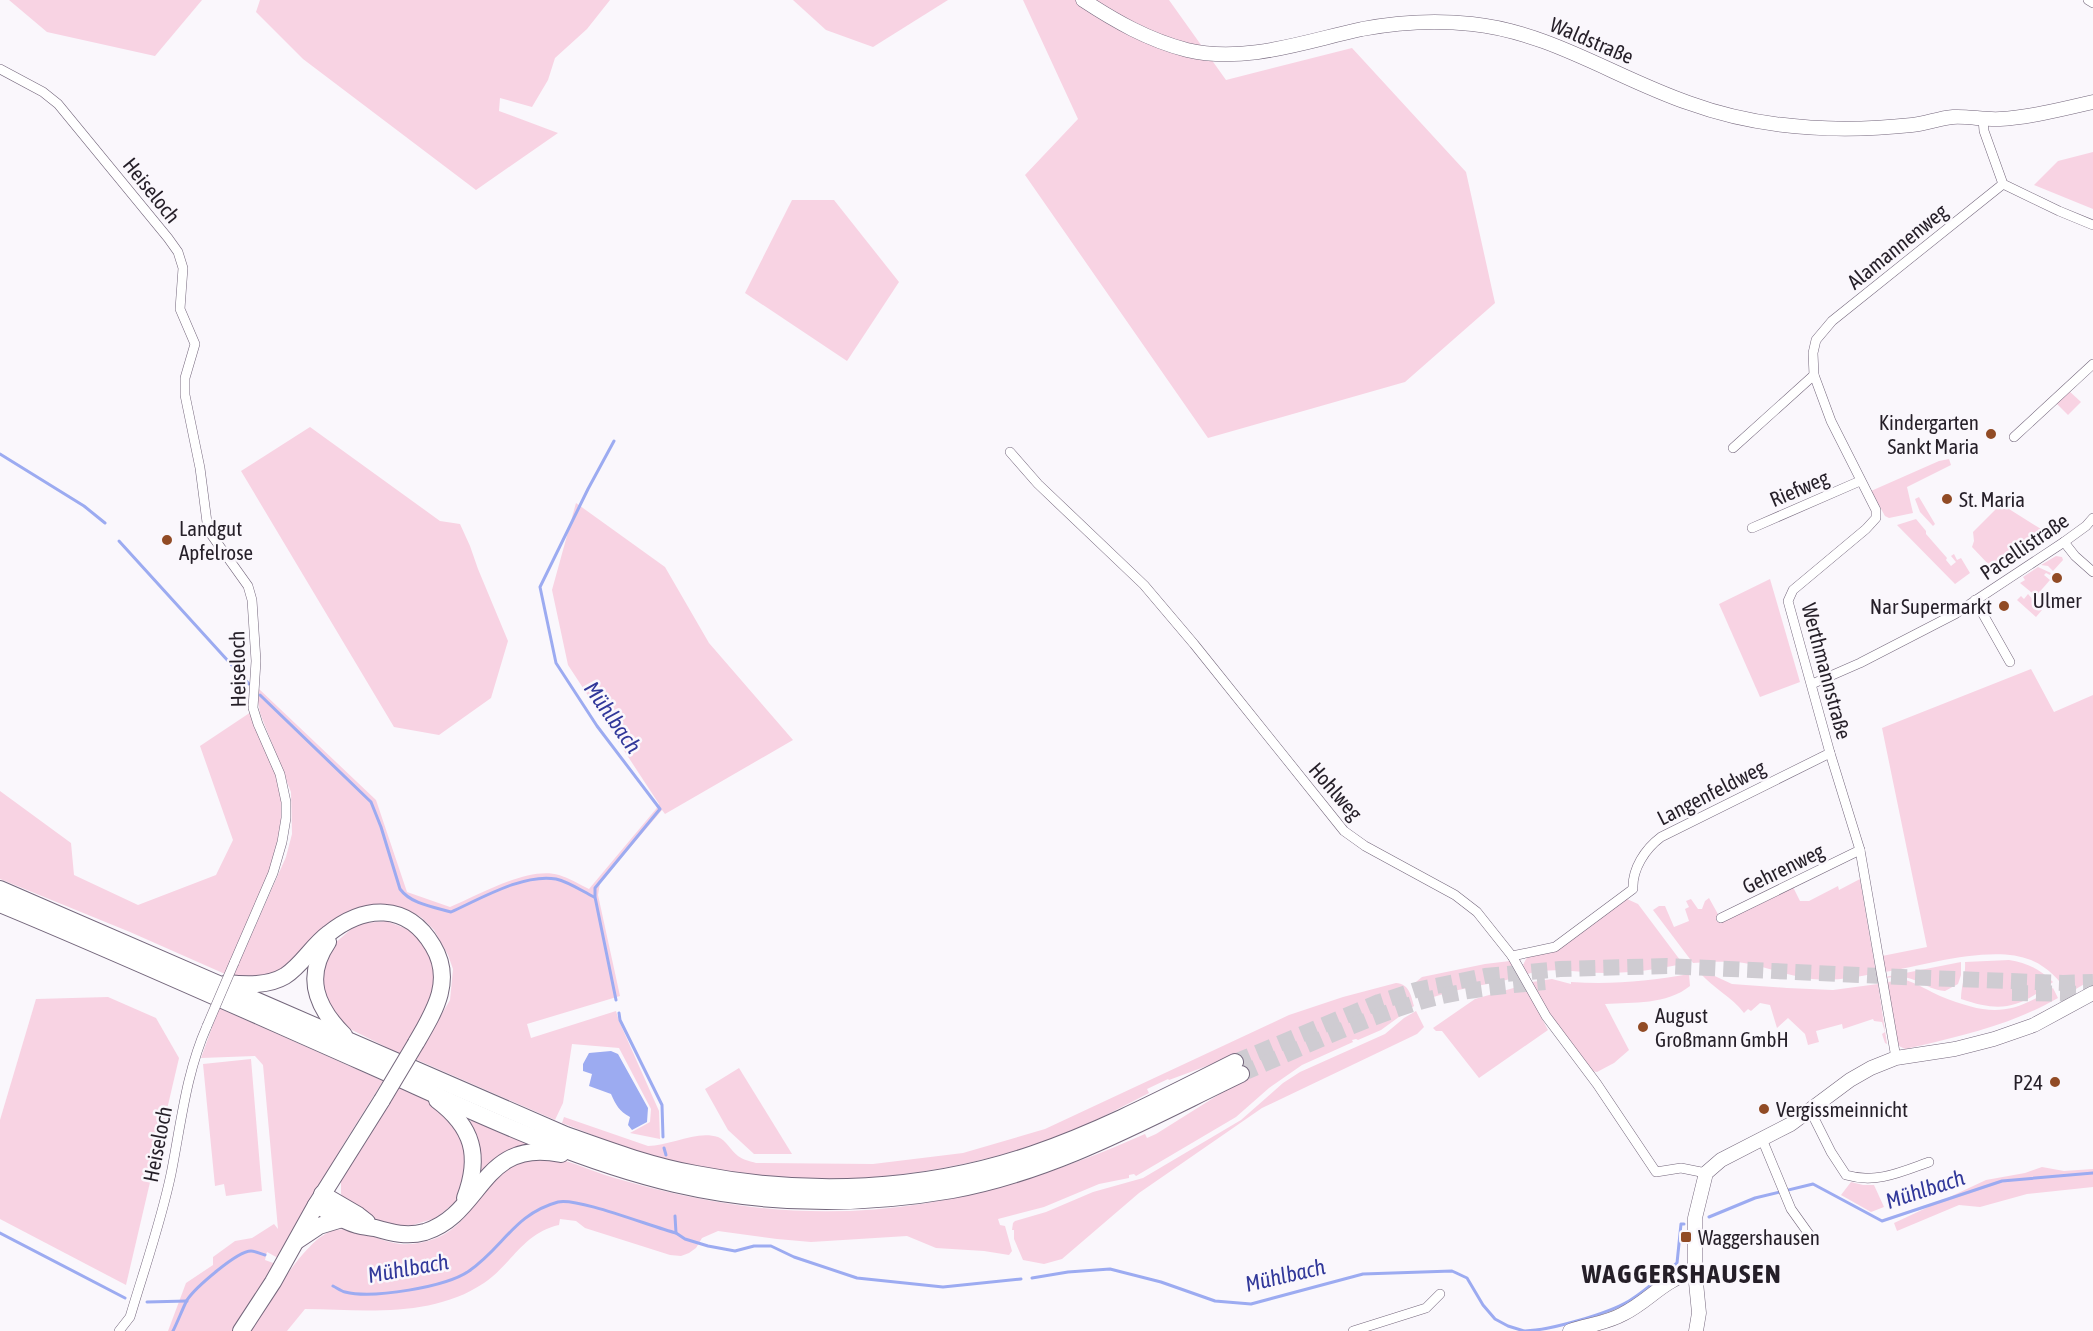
<svg xmlns="http://www.w3.org/2000/svg" width="2093" height="1331" font-family="'Asap Condensed',sans-serif">
	<rect width="100%" height="100%" fill="#faf7fc"/>
	<g fill="#f8d3e3">
		<path d="M9 0H202L155 56 47 32Z"/>
		<path d="M260 0H610L587 29 555 58 548 80 532 107 500 98 499 111 558 133 476 190 303 59 256 12Z"/>
		<path d="M793 0H948L873 47 826 30Z"/>
		<path d="M1023 0H1169L1226 80 1352 48 1466 172 1495 303 1405 382 1208 438 1025 175 1078 119Z"/>
		<path d="M2093 152V209L2034 185 2058 161Z"/>
		<path d="M792 200H834L899 282 847 361 745 293Z"/>
		<path d="M2068 390 2081 402 2068 415 2055 402Z"/>
		<path d="M310 427 440 521 460 524 470 546 478 569 508 641 491 698 439 735 394 727 241 471Z"/>
		<path d="M1949 459 1951 465 1907 487 1913 513 1889 518 1885 516 1871 491 1939 461Z"/>
		<path d="M1919 497 1935 524 1933 526 1920 512 1915 499Z"/>
		<path d="M576 503 665 567 709 643 793 740 665 814 662 810 600 883 598 895 620 996 527 1024 531 1038 616 1011 619 1021 659 1111 660 1139 630 1133 650 1122 651 1109 619 1048 572 1044 563 1103 555 1120 415 1059 450 1000 453 969 448 955 434 930 422 918 410 911 396 906 380 905 361 907 344 915 304 954 269 977 233 976 286 857 292 834 291 792 260 713 258 701 259 689 376 800 407 892 450 907C479 895 528 866 559 875 569 878 579 884 589 889L656 809 659 804 568 665 552 590Z"/>
		<path d="M2001 504 2041 529 2040 534 2006 552 1996 564 1990 566 1972 547 1974 541 1973 532Z"/>
		<path d="M1916 519 1926 531V534L1947 558 1946 560 1951 566 1956 562 1951 556 1954 554 1957 560 1961 558 1970 573 1955 584 1897 525Z"/>
		<path d="M2056 556 2062 557 2063 560 2053 571 2048 566 2041 565Z"/>
		<path d="M2038 567 2051 573 2050 575 2046 573 2044 575 2050 580 2036 596 2020 583 2025 580 2023 577Z"/>
		<path d="M1770 579 1800 682 1760 697 1719 604Z"/>
		<path d="M2028 594 2042 610 2036 617 2017 600 2021 596 2024 599Z"/>
		<path d="M2031 669 2054 712 2093 695V979L2069 993C2058 979 2048 967 2031 960 1993 944 1925 965 1885 972L1882 956 1927 947 1882 728Z"/>
		<path d="M251 712 270 757 284 800 282 845 225 974 130 932 0 879V791L71 843 74 875 138 905 216 875 233 840 200 746Z"/>
		<path d="M1860 879 1876 973C1854 978 1834 981 1812 979 1788 976 1767 967 1744 963 1727 961 1711 962 1693 963L1653 910 1659 906H1665L1674 927 1689 921 1685 909 1689 907 1686 901 1691 899 1698 909H1702L1705 901 1709 898 1719 916 1716 918 1717 922 1792 885 1800 901H1809L1838 886 1839 890Z"/>
		<path d="M1627 899 1638 904 1683 964C1658 969 1632 973 1607 973 1579 973 1554 966 1527 974L1523 965 1527 957 1558 949 1621 901Z"/>
		<path d="M386 921 410 930 425 946 435 962 437 979 423 1018 400 1054 350 1029 328 1008 321 987 325 962 334 944 357 924Z"/>
		<path d="M2009 960C2027 963 2040 969 2053 982 2019 1008 2002 1013 1961 999 1961 986 1966 975 1965 962Z"/>
		<path d="M1510 961 1518 977C1487 986 1453 988 1424 1001L1419 1000 1416 991V982L1422 977 1485 964Z"/>
		<path d="M1961 962V975L1958 984 1945 991C1919 988 1918 973 1886 978L1885 977Z"/>
		<path d="M1706 972 1732 984 1787 988 1833 990 1878 984 1887 1044 1885 1043 1882 1034 1885 1032 1882 1022 1874 1021 1873 1019 1843 1029 1842 1024 1816 1031 1819 1042 1808 1045 1805 1034 1788 1018 1777 1028 1770 1005 1760 1003 1751 1011 1748 1009 1744 1013C1732 997 1713 988 1700 973Z"/>
		<path d="M1689 974 1690 986C1666 1005 1634 1002 1605 1004L1629 1050 1614 1063 1597 1072 1591 1071 1550 1015 1532 982 1552 979 1571 984V982C1612 985 1649 981 1689 974Z"/>
		<path d="M1906 980C1918 984 1929 991 1940 996 1988 1015 2009 1017 2053 988L2058 998C2011 1025 1958 1037 1905 1049L1899 1046 1897 1040 1887 982Z"/>
		<path d="M1396 983C1409 984 1411 995 1414 1006L1381 1030 1358 1040 1356 1039 1352 1040 1353 1042 1302 1065 1269 1088 1236 1117 1136 1176 1134 1174 1129 1175V1178L1099 1184 1044 1207 998 1219 1000 1225 1005 1226 1012 1251 1009 1255 984 1251 936 1248 907 1236 811 1242 777 1239 718 1231 702 1238 696 1248 689 1253 681 1256 670 1255 585 1228 576 1221 560 1219 559 1225C523 1233 512 1264 484 1283 432 1318 365 1310 305 1309L287 1331H251C267 1305 301 1246 327 1233 350 1221 377 1242 400 1244 413 1245 427 1242 439 1237 473 1222 482 1182 513 1164 519 1161 527 1161 533 1160 537 1159 543 1157 547 1157 566 1159 587 1169 605 1175 638 1185 673 1194 707 1200 865 1230 1000 1198 1145 1134L1147 1138 1156 1134 1242 1080 1231 1057 1169 1080 1168 1079 1147 1089 1149 1093C1118 1109 1087 1126 1054 1138 928 1184 786 1193 656 1157 624 1148 593 1135 562 1123L564 1117 648 1146C670 1146 696 1130 718 1137 726 1140 731 1151 738 1156 743 1160 750 1161 756 1163L873 1164 963 1153 1045 1129 1289 1015 1343 997Z"/>
		<path d="M1524 985 1548 1030 1479 1078 1442 1031H1436L1433 1028 1475 999Z"/>
		<path d="M108 997 156 1018 179 1058 126 1285 0 1219V1120L36 999Z"/>
		<path d="M219 1008 383 1081 343 1145 278 1258 267 1252 265 1260 276 1264 234 1331H168L186 1283 213 1265V1257L235 1241 252 1238 274 1224 278 1229 263 1065 255 1056 201 1058Z"/>
		<path d="M1416 1011 1424 1027 1417 1034 1262 1108 1139 1193 1062 1259 1044 1264 1023 1260 1014 1239V1230H1012L1013 1223 1015 1221 1046 1212 1093 1192 1143 1178 1241 1120 1283 1083 1300 1072 1385 1034 1404 1018Z"/>
		<path d="M251 1059 262 1191 226 1196 224 1184 215 1186 203 1064Z"/>
		<path d="M739 1068 792 1154H754L728 1130 705 1089Z"/>
		<path d="M398 1087 429 1101 448 1113 467 1142 463 1191 454 1203 436 1218 413 1225 401 1226 374 1219 345 1203 341 1194V1181Z"/>
		<path d="M473 1119 504 1135 527 1143 526 1145 479 1176 468 1124Z"/>
		<path d="M2042 1167 2064 1171 2093 1169V1187L2027 1194 1980 1207 1959 1205 1897 1231 1894 1223 1986 1180 2025 1173Z"/>
		<path d="M1851 1182 1863 1185H1874L1884 1207 1871 1212 1841 1195Z"/>
	</g>
	<path fill="#9cabf1" d="M611 1051 618 1054 648 1108 647 1122 632 1130 628 1125 630 1117C619 1111 616 1105 611 1094L589 1086 592 1074 583 1071V1064L589 1053Z"/>
	<g fill="none" stroke-linecap="round" stroke-linejoin="round">
		<g stroke="#9cabf1" stroke-width="3">
			<path d="M614 441 588 489 540 587 556 663 597 726 660 809 595 888V897L616 1000"/>
			<path d="M0 454 84 506 105 523"/>
			<path d="M119 541 249 684"/>
			<path d="M260 695 371 802 381 827 400 889C411 904 433 907 451 912 480 899 524 873 556 879 569 882 582 891 594 897"/>
			<path d="M619 1013 620 1020 662 1105 663 1137"/>
			<path d="M664 1148 666 1155"/>
			<path d="M675 1216 676 1233"/>
			<path d="M1709 1217 1755 1198 1813 1184 1882 1221 2002 1181 2093 1173"/>
			<path d="M0 1233 125 1298"/>
			<path d="M1032 1278 1068 1272 1110 1269 1161 1282 1215 1301 1251 1304 1363 1274 1452 1271 1467 1278 1483 1305 1495 1319 1508 1326 1524 1331"/>
			<path d="M333 1286C337 1288 341 1291 345 1292 373 1299 446 1287 469 1271 503 1248 514 1214 558 1202 577 1197 652 1227 676 1233L685 1239 708 1246 735 1251 754 1246H771L794 1257 857 1278 943 1287 1021 1279"/>
			<path d="M147 1302 187 1301"/>
			<path d="M173 1331C178 1321 182 1310 187 1300 195 1288 237 1251 251 1251 255 1251 261 1254 265 1255"/>
			<path d="M1525 1331C1551 1330 1607 1314 1629 1301 1646 1291 1661 1276 1677 1263L1681 1224H1684"/>
		</g>
		<g stroke="#cfccd2" stroke-width="16" stroke-dasharray="16 8" stroke-linecap="butt">
			<path d="M2012 993 2093 994"/>
			<path d="M1235 1062 1379 1002 1416 990 1485 976 1560 969 1667 966 1902 977 2063 983 2093 982"/>
			<path d="M1241 1074C1299 1049 1358 1021 1419 1002 1460 990 1503 986 1545 982"/>
		</g>
		<g stroke="#74677c" stroke-width="10">
			<g id="street">
				<path d="M2088 0 2093 3"/>
				<path d="M0 69 43 92 58 104 168 238 178 252 183 268 180 309 195 344 185 378V395L200 468 208 530 248 586 252 600 256 661 253 708 258 724 280 774 286 802V818L282 842 273 873 234 963"/>
				<path d="M1983 119 1984 131 2003 184 2059 211 2093 225"/>
				<path d="M2014 437 2093 364"/>
				<path d="M1733 448 1814 375"/>
				<path d="M1010 452 1038 484 1144 585 1194 644 1344 831 1365 846 1455 895 1477 912 1512 956 1546 1016 1597 1084 1656 1172 1681 1168 1706 1173"/>
				<path d="M1752 528 1860 481"/>
				<path d="M2064 542 2075 556 2093 572"/>
				<path d="M1975 600 2010 662"/>
				<path d="M1812 684 1860 663 1955 614 2064 542 2086 526 2093 518"/>
				<path d="M1721 918 1860 850"/>
				<path d="M1512 956 1555 947 1633 889C1632 869 1645 849 1661 837L1830 753"/>
				<path d="M1896 1058 1860 850 1830 753 1788 601 1793 590 1866 529 1876 518V510L1831 421 1814 375 1813 353 1816 340 1832 321 2003 184"/>
				<path d="M1810 1110 1831 1152 1846 1175C1876 1184 1901 1172 1929 1162"/>
				<path d="M1762 1139 1791 1209 1811 1237"/>
				<path d="M119 1331 130 1317C144 1270 161 1222 171 1174 181 1124 186 1073 207 1026"/>
				<path d="M1353 1331 1426 1308 1440 1294"/>
			</g>
		</g>
		<g stroke="#74677c" stroke-width="15">
			<g id="secondary">
				<path d="M1083 0C1115 21 1148 40 1187 50 1245 64 1306 41 1362 29 1399 22 1436 20 1472 24 1550 32 1616 78 1689 103 1760 129 1836 133 1912 125 1925 124 1939 118 1953 117 1969 116 1984 120 2000 119 2031 117 2063 109 2093 102"/>
				<path d="M1570 1331C1588 1325 1607 1323 1623 1314 1651 1300 1663 1279 1695 1272"/>
				<path d="M1696 1331 1699 1313 1695 1272V1218L1706 1173 1721 1160 1791 1124 1850 1080 1871 1068 1896 1058 1955 1049 1994 1039 2034 1025 2093 993"/>
			</g>
		</g>
		<g stroke="#74677c" stroke-width="18">
			<g id="highway">
				<path d="M0 889 566 1135C608 1150 651 1166 696 1174 808 1196 925 1191 1033 1154 1103 1130 1169 1095 1235 1062"/>
				<path d="M0 904C121 954 240 1008 360 1061 462 1106 565 1158 675 1184 766 1205 860 1206 952 1190 1056 1171 1147 1119 1241 1074"/>
				<path d="M328 942C304 977 316 1007 344 1035"/>
				<path d="M227 983C246 985 268 986 285 976 302 965 312 946 328 934 364 905 407 902 433 946 454 981 434 1012 416 1043"/>
				<path d="M437 1100C473 1127 481 1156 465 1198"/>
				<path d="M322 1194 358 1215 367 1222"/>
				<path d="M316 1205C329 1212 342 1221 357 1225 363 1227 369 1227 375 1228 392 1233 407 1237 425 1232 483 1214 481 1137 561 1154"/>
				<path d="M298 1240 319 1226 342 1219"/>
				<path d="M241 1331 273 1282 316 1205 382 1100"/>
			</g>
		</g>
		<use href="#street" stroke="#fff" stroke-width="9"/>
		<use href="#secondary" stroke="#fff" stroke-width="14"/>
		<use href="#highway" stroke="#fff" stroke-width="16"/>
		<g stroke="#74677c" stroke-width="10" stroke-linecap="butt">
			<path id="street-bridge" d="M207 1026 234 963"/>
		</g>
		<g stroke="#74677c" stroke-width="18" stroke-linecap="butt">
			<path id="highway-bridge" d="M382 1100 416 1043"/>
		</g>
		<use href="#street-bridge" stroke="#fff" stroke-width="9"/>
		<use href="#highway-bridge" stroke="#fff" stroke-width="16"/>
	</g>
	<g fill="#914b25" stroke="#faf7fc" stroke-width="2">
		<circle cx="1991" cy="434" r="6"/>
		<circle cx="1947" cy="499" r="6"/>
		<circle cx="167" cy="540" r="6"/>
		<circle cx="2057" cy="578" r="6"/>
		<circle cx="2004" cy="606" r="6"/>
		<circle cx="1643" cy="1027" r="6"/>
		<circle cx="2055" cy="1082" r="6"/>
		<circle cx="1764" cy="1109" r="6"/>
		<rect x="1680" y="1231" width="12" height="12" rx="3"/>
	</g>
	<g text-anchor="middle" dominant-baseline="central" stroke-width="5" stroke-linejoin="round" paint-order="stroke">
		<g font-size="21" fill="#251f28" stroke="#faf7fc">
			<text transform="translate(1592 40) rotate(23)">Waldstraße</text>
			<text transform="translate(152 190) rotate(51)">Heiseloch</text>
			<text transform="translate(1897 246) rotate(-39)">Alamannenweg</text>
			<text transform="translate(1799 488) rotate(-23)">Riefweg</text>
			<text transform="translate(2024 546) rotate(-34)">Pacellistraße</text>
			<text transform="translate(237 669) rotate(-91)">Heiseloch</text>
			<text transform="translate(1827 671) rotate(75)">Werthmannstraße</text>
			<text transform="translate(1336 791) rotate(49)">Hohlweg</text>
			<text transform="translate(1711 792) rotate(-27)">Langenfeldweg</text>
			<text transform="translate(1783 868) rotate(-26)">Gehrenweg</text>
			<text transform="translate(157 1144) rotate(-79)">Heiseloch</text>
		</g>
		<g font-size="21" fill="#251f28" stroke="#faf7fc" text-anchor="start">
			<text x="1979" y="422" text-anchor="end">Kindergarten<tspan x="1979" dy="24">Sankt Maria</tspan></text>
			<text x="1959" y="499">St. Maria</text>
			<text x="179" y="528">Landgut<tspan x="179" dy="24">Apfelrose</tspan></text>
			<text x="2057" y="600" text-anchor="middle">Ulmer</text>
			<text x="1992" y="606" text-anchor="end">Nar Supermarkt</text>
			<text x="1655" y="1015">August<tspan x="1655" dy="24">Großmann GmbH</tspan></text>
			<text x="2043" y="1082" text-anchor="end">P24</text>
			<text x="1776" y="1109">Vergissmeinnicht</text>
			<text x="1698" y="1237">Waggershausen</text>
		</g>
		<g font-size="22" font-style="italic" fill="#31389a" stroke="#faf7fc">
			<text transform="translate(613 717) rotate(55)">Mühlbach</text>
			<text transform="translate(1925 1189) rotate(-18)">Mühlbach</text>
			<text transform="translate(408 1268) rotate(-10)">Mühlbach</text>
			<text transform="translate(1285 1275) rotate(-13)">Mühlbach</text>
		</g>
		<g font-size="27" font-weight="bold" letter-spacing="1.5" fill="#251f28" stroke="#faf7fc">
			<text x="1682" y="1273">WAGGERSHAUSEN</text>
		</g>
	</g>
</svg>
